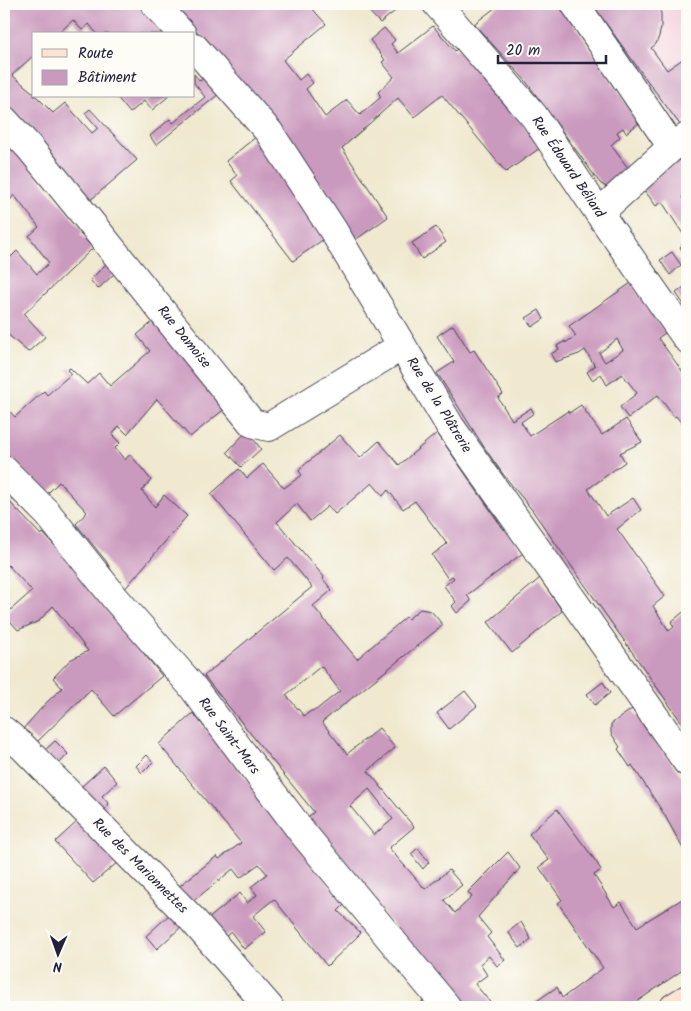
<svg xmlns="http://www.w3.org/2000/svg" width="691" height="1011" font-family="Kalam,sans-serif">
	<rect width="100%" height="100%" fill="#fdfcf7"/>
	<filter id="ink" filterUnits="userSpaceOnUse"><feTurbulence type="fractalNoise" baseFrequency=".02" numOctaves="2"/><feDisplacementMap in="SourceGraphic" scale="10" xChannelSelector="R" yChannelSelector="G"/><feConvolveMatrix kernelMatrix="1 2 1 2 8 2 1 2 1" color-interpolation-filters="sRGB"/></filter>
	<filter id="wash" filterUnits="userSpaceOnUse"><feTurbulence type="fractalNoise" baseFrequency=".0096" numOctaves="4" result="noise"/><feDisplacementMap in="SourceGraphic" scale="20" xChannelSelector="R" yChannelSelector="G"/><feGaussianBlur stdDeviation="1.12" result="paint"/><feColorMatrix in="noise" values="0 0 0 0 0 0 0 0 0 0 0 0 0 0 0 0 0 1.4 0 .05"/><feComposite in="paint" operator="in"/></filter>
	<g filter="url(#wash)">
		<rect width="100%" height="100%" fill="#f0e9d0"/>
		<path fill="#f4cfdd" d="M592 4H687V121L681 126 649 83Z"/>
		<g id="blocks">
			<g fill="#ca99be" fill-rule="evenodd">
				<path d="M4 4H142L163 34H97L89 24 82 30 73 20 61 31 64 34H34V55L12 75 31 91 34 93V96H36L53 113 65 103 92 133 98 128 85 113 90 109 137 160 87 203 4 108Z"/>
				<path d="M173 4H308L326 24 283 60 299 80 306 74 313 83 306 89 325 117 347 100 360 115 381 97 378 92 394 77 382 62 385 60 370 40 384 28 395 40 391 44 398 53 433 26 455 51 458 48 528 130 540 148 506 172 442 95 414 117 398 98 342 148 388 217 351 243 269 115Z"/>
				<path d="M362 4H404L380 23Z"/>
				<path d="M500 4H561L639 123 626 133 623 128 617 132 620 137 611 145 631 172 609 189 600 183 525 80 474 24Z"/>
				<path d="M592 4H654L657 7 661 13V28L659 36 656 44 651 48 667 70 687 56V121L681 126 649 83Z"/>
				<path d="M194 74 200 81 207 75 220 93 156 145 150 136 170 119 173 123 205 97 194 83Z"/>
				<path d="M116 96H169L152 110 144 101 130 113Z"/>
				<path d="M4 136 83 231 80 234 93 248 24 314 45 337 28 352 4 331V264L17 251 37 274 49 263 29 236 39 227 14 195 4 208Z"/>
				<path d="M257 136 328 236 293 261 231 181 237 176 226 161Z"/>
				<path d="M687 155V193L682 197 687 205V240L662 202 656 206 642 187Z"/>
				<path d="M436 227 446 242 422 259 412 243Z"/>
				<path d="M687 241V259L680 247Z"/>
				<path d="M672 252 681 265 670 275 660 260Z"/>
				<path d="M106 264 115 273 98 289 90 280Z"/>
				<path d="M631 283 665 333 658 338 685 375 687 374V430L676 416 674 417 658 395 628 418 620 407 637 393 622 374 607 385 601 374 592 380 587 372 595 366 585 350 579 354 555 362 551 354 559 349 557 346 565 341V343L576 336 569 326ZM617 339 623 350 605 362 599 353Z"/>
				<path d="M687 285V309L676 293Z"/>
				<path d="M539 310 544 319 532 327 526 318Z"/>
				<path d="M155 320 227 407 190 437 157 399 127 434 119 426 112 435 120 443 115 448 125 460 130 454 151 480 142 491 155 507 164 495 187 516 123 591 106 561 76 524 87 512 59 482 46 495 4 450V405L15 417 44 391 47 395 71 374 67 370 70 368 87 384 99 373 110 386 150 351 137 335Z"/>
				<path d="M453 325 470 352 474 350 503 394 498 398 512 420 531 408 534 413 521 422 530 436 568 411 569 413 581 405 602 435 626 419 642 442 620 453 625 462 588 489 606 516 633 498 641 510 617 529 665 596 653 606 669 631 674 627 671 622 687 609V730L532 510 503 474 484 447 437 373 454 362 437 336Z"/>
				<path d="M247 431 261 449 241 467 227 452Z"/>
				<path d="M437 433 504 530 506 528 523 553 467 595 471 601 457 613 452 606 456 602 444 586 454 578 452 576 448 579 432 555 447 544 415 501 403 509 388 490 383 496 372 483 335 514 328 506 310 521 297 504 277 522 324 577 323 579 332 590 313 606 357 659 406 617 408 619 420 609 431 611 443 625 322 722 347 754 379 728 395 748 368 771 414 827 389 848 425 889 449 870 462 885 444 900 455 913 472 897 468 892 508 852 520 868 478 917 491 933 487 937 505 960 497 966 489 956 480 964 487 975 475 984 494 1007H462L304 820 314 812 204 676 312 587 288 558 274 570 211 494 239 469 247 478 263 464 284 488 302 475 299 471 302 467 340 435 360 458 379 441 399 465ZM321 666 340 691 316 710 311 711 304 716 286 695ZM369 789 393 819 374 835 350 806Z"/>
				<path d="M4 496 41 535 43 533 78 571 162 676 114 716 91 689 37 742 23 729 46 703 62 688 53 678 70 660 88 651 53 606 39 621 18 630 5 615 32 591 8 565 4 569Z"/>
				<path d="M540 578 562 611 512 653 488 622Z"/>
				<path d="M603 682 610 693 595 705 587 694Z"/>
				<path d="M465 691 477 706 449 729 437 713Z"/>
				<path d="M632 709 645 728 687 783V856L664 814 632 765 630 767 618 749 620 747 611 733V724Z"/>
				<path d="M193 713 285 827 345 904 338 911 361 933 327 966 274 899 253 916 266 932 244 949 231 932 225 937 208 919 240 893 247 903 257 895 251 887 267 874 259 864 240 878 233 869 192 902 177 888 217 856 219 859 241 843 159 744Z"/>
				<path d="M55 741 68 754 58 765 44 751Z"/>
				<path d="M147 755 153 762 142 773 136 766Z"/>
				<path d="M104 766 117 782 102 796 109 804 104 811 81 787Z"/>
				<path d="M557 809 597 863 601 870 594 875 614 907 621 902 637 927 687 896V967L629 1007H528L557 987 562 998 603 968 558 903 562 900 539 867 549 860 529 834Z"/>
				<path d="M78 821 118 862 93 883 55 842Z"/>
				<path d="M418 848 429 862 423 869 411 854Z"/>
				<path d="M169 915 181 927 157 949 146 936Z"/>
				<path d="M521 922 531 939 520 948 508 932Z"/>
				<path d="M427 998 434 1007H415Z"/>
			</g>
		</g>
	</g>
	<g filter="url(#ink)">
		<use href="#blocks" fill-opacity="0" stroke="#414051" stroke-width="1"/>
		<g fill="none" stroke-linecap="round" stroke-linejoin="round">
			<g stroke="#414051" stroke-width="30">
				<g id="minor">
					<path d="M155 4 182 34"/>
					<path d="M437 4 534 116 599 213 687 339"/>
					<path d="M575 4 672 147"/>
					<path d="M194 47 269 132 333 230 450 426 687 762"/>
					<path d="M4 120 29 147 83 213 252 423 269 427 402 346"/>
					<path d="M599 213 672 147 687 137"/>
					<path d="M4 470 48 514 115 598 191 685 302 832 447 1007"/>
					<path d="M4 731 23 747 191 918 269 1007"/>
				</g>
			</g>
			<g stroke="#414051" stroke-width="30">
				<path id="secondary" d="M674 1007 687 999"/>
			</g>
			<use href="#minor" stroke="#fff" stroke-width="28"/>
			<use href="#secondary" stroke="#fee3d1" stroke-width="28"/>
		</g>
	</g>
	<g text-anchor="middle" dominant-baseline="central" stroke-width="4.5" stroke-linejoin="round" paint-order="stroke">
		<g font-size="14" fill="#22223b" stroke="#fdfcf7">
			<text transform="translate(568 167) rotate(56)">Rue Édouard Béliard</text>
			<text transform="translate(184 337) rotate(51)">Rue Damoise</text>
			<text transform="translate(439 405) rotate(58)">Rue de la Plâtrerie</text>
			<text transform="translate(229 736) rotate(53)">Rue Saint-Mars</text>
			<text transform="translate(140 866) rotate(45)">Rue des Marionnettes</text>
		</g>
	</g>
	<rect width="691" height="1011" fill="none" stroke="#fdfcf7" stroke-width="20"/>
	<rect x="32" y="32" width="162" height="65" fill="#fdfcf7" stroke="#a5a5ac"/>
	<rect x="42" y="49" width="25" height="8" fill="#fee3d1" stroke="#a5a5ac"/>
	<text x="78" y="58" font-size="15" fill="#22223b">Route</text>
	<rect x="42" y="70" width="25" height="15" fill="#ca99be" stroke="#a5a5ac"/>
	<text x="78" y="82" font-size="15" fill="#22223b">Bâtiment</text>
	<g transform="translate(58 954) rotate(182)" stroke="#fdfcf7" stroke-width="4" paint-order="stroke">
	<path d="M0-4L9 19L0 12L-9 19Z" fill="#22223b"/>
	<text y="-8" font-size="14" font-weight="bold" text-anchor="middle" fill="#22223b">N</text>
	</g>
	<path d="M498 55v8h108v-8" fill="none" stroke="#22223b" stroke-width="2.5"/>
	<text x="506" y="55" font-size="15" fill="#22223b" stroke="#fdfcf7" stroke-width="4" paint-order="stroke">20 m</text>
</svg>
